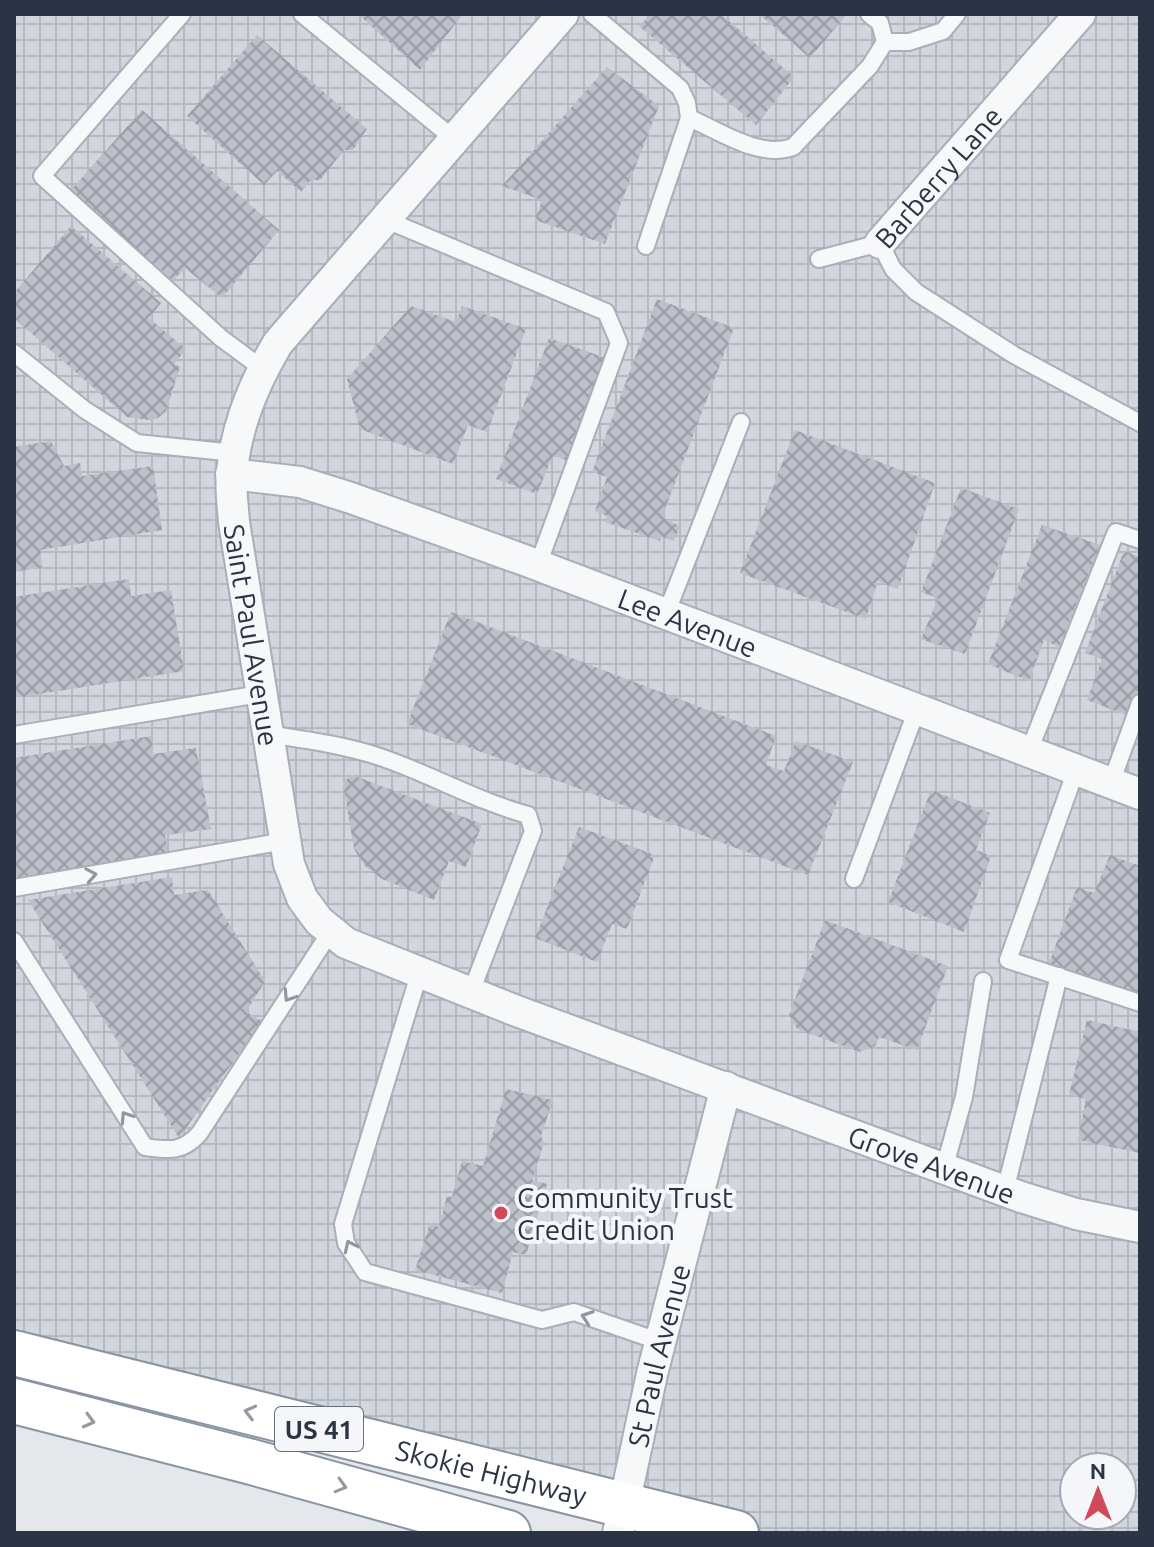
<svg xmlns="http://www.w3.org/2000/svg" width="1154" height="1547" font-family="Ubuntu,sans-serif">
	<defs>
		<pattern id="industrial-grid" width="8" height="8" patternUnits="userSpaceOnUse" patternTransform="scale(2)"><rect width="8" height="8" fill="#d2d6de"/><path d="M0 4h8M4 0v8" fill="none" stroke="#b4b8c0"/></pattern>
		<pattern id="building-cross-hatch" width="8" height="8" patternUnits="userSpaceOnUse" patternTransform="scale(2)"><rect width="8" height="8" fill="#bbc0ca"/><path d="M0 0l8 8M0 8l8-8" fill="none" stroke="#989da6"/></pattern>
	</defs>
	<rect width="100%" height="100%" fill="#e4e7ec"/>
	<path fill="url(#industrial-grid)" fill-rule="evenodd" d="M14 14H1140V1533H731L624 1505 14 1329ZM1074 1467H1122V1515H1074Z"/>
	<g fill="url(#building-cross-hatch)">
		<path d="M358 14H463L420 70Z"/>
		<path d="M652 14H721L794 77 756 125 639 26Z"/>
		<path d="M759 14H847L810 58Z"/>
		<path d="M257 35 367 129 353 150H344L320 180H311L301 192 277 171 264 185 187 116Z"/>
		<path d="M607 67 659 106 605 244 535 220 542 200 502 186Z"/>
		<path d="M142 110 279 230 222 298 185 268 173 281 70 191Z"/>
		<path d="M71 226 161 303 149 318 186 349 174 364 180 367 166 411 158 418 150 420 127 417 14 318V293Z"/>
		<path d="M657 299 734 328 662 517 680 526 674 541 661 536 660 541 605 522 607 516 595 511 607 477 592 472Z"/>
		<path d="M411 306 456 322 462 306 526 329 487 432 468 425 453 464 360 429 347 379Z"/>
		<path d="M549 338 609 359 570 462 553 455 537 494 496 479Z"/>
		<path d="M795 430 935 483 898 589 878 581 866 619 740 573Z"/>
		<path d="M51 441 64 466 80 463 82 476 153 466 162 530 40 550 42 567 14 572V447Z"/>
		<path d="M961 488 1019 509 965 654 921 639 938 598 921 592Z"/>
		<path d="M1042 525 1100 545 1059 647 1044 640 1029 681 988 664Z"/>
		<path d="M1124 551 1140 557V687L1129 716 1087 700 1102 659 1085 653Z"/>
		<path d="M129 579 131 596 171 590 184 671 14 698V597Z"/>
		<path d="M451 612 776 736 766 765 784 771 796 741 853 762 808 875 407 724Z"/>
		<path d="M151 736 153 754 196 748 211 829 165 835 168 853 14 878V758Z"/>
		<path d="M352 775 482 824 466 867 449 861 434 900 382 879 365 866 354 849 343 782Z"/>
		<path d="M931 790 990 813 976 850 991 856 964 932 888 902Z"/>
		<path d="M579 827 655 855 627 929 612 924 597 962 535 938Z"/>
		<path d="M1110 855 1140 866V994L1048 966 1077 887 1094 893Z"/>
		<path d="M172 877 174 895 208 890 265 981 246 1012 262 1021 179 1138 28 900Z"/>
		<path d="M825 920 948 966 917 1050 879 1037 875 1046 860 1052 797 1029 789 1015Z"/>
		<path d="M1087 1020 1140 1032V1153L1078 1140 1086 1099 1069 1095Z"/>
		<path d="M506 1089 553 1100 541 1136 544 1143 532 1180 547 1184 526 1255 513 1252 502 1293 415 1270 430 1223 439 1227 447 1196 452 1197 462 1161 483 1166Z"/>
	</g>
	<g fill="none" stroke-linecap="round" stroke-linejoin="round">
		<g stroke="#a9aeb7" stroke-width="20">
			<g id="service">
				<path d="M182 14 42 176 221 338 263 369"/>
				<path d="M302 14 454 139"/>
				<path d="M592 14 680 88 687 103 689 118 646 246"/>
				<path d="M885 42H909L943 31 957 14"/>
				<path d="M689 118C720 131 759 159 793 147L870 66 885 42 880 23 869 14"/>
				<path d="M384 219 606 312 619 343 538 565"/>
				<path d="M819 259 880 243 893 269 916 292 1014 355 1140 423"/>
				<path d="M14 353 85 410 137 443 235 453"/>
				<path d="M666 614 741 422"/>
				<path d="M266 734C306 740 345 745 383 758 432 775 477 801 528 815L533 831 471 992"/>
				<path d="M14 735 260 694"/>
				<path d="M1029 751 1116 532 1140 540"/>
				<path d="M1076 770 1008 960 1140 1003"/>
				<path d="M1111 783 1140 703"/>
				<path d="M854 879 917 709"/>
				<path d="M14 888 285 841"/>
				<path d="M14 941 145 1147C169 1150 181 1153 199 1134L331 931"/>
				<path d="M420 971 343 1224 346 1243 365 1272 542 1320 574 1312 661 1342"/>
				<path d="M944 1169 964 1097 983 981"/>
				<path d="M1005 1191 1059 976"/>
			</g>
		</g>
		<g stroke="#a9aeb7" stroke-width="34">
			<g id="minor">
				<path id="s1" d="M563 14 278 343C254 383 236 426 232 472 230 488 233 506 234 522L289 864 302 898 319 921 346 943 514 1010 1021 1197 1076 1214 1140 1227"/>
				<path id="s2" d="M880 243 1080 14"/>
				<path id="s3" d="M231 474 300 482 351 498 524 560 1140 794"/>
				<path id="s4" d="M618 1533 652 1374 726 1087"/>
			</g>
		</g>
		<g stroke="#8b94a3" stroke-width="48">
			<g id="trunk">
				<path id="s5" d="M14 1353 736 1533"/>
				<path d="M14 1401 248 1461 508 1533"/>
			</g>
		</g>
		<use href="#service" stroke="#f7f8fa" stroke-width="16"/>
		<use href="#minor" stroke="#f7f8fa" stroke-width="30"/>
		<use href="#trunk" stroke="#fff" stroke-width="44"/>
	</g>
	<defs><path id="oneway-chevron" d="M-2-3.5L2.5 0L-2 3.5" fill="none" stroke-width="1.6" stroke-linecap="round" stroke-linejoin="round" transform="scale(2)"/></defs>
	<g stroke="#9196a0">
		<use href="#oneway-chevron" transform="translate(91 875) rotate(-10)"/>
		<use href="#oneway-chevron" transform="translate(289 996) rotate(123)"/>
		<use href="#oneway-chevron" transform="translate(126 1117) rotate(-123)"/>
		<use href="#oneway-chevron" transform="translate(350 1246) rotate(-115)"/>
		<use href="#oneway-chevron" transform="translate(587 1317) rotate(-161)"/>
	</g>
	<g stroke="#959aa2">
		<use href="#oneway-chevron" transform="translate(250 1412) rotate(-166)"/>
		<use href="#oneway-chevron" transform="translate(89 1421) rotate(15)"/>
		<use href="#oneway-chevron" transform="translate(341 1486) rotate(16)"/>
	</g>
	<circle fill="#d1495b" stroke="#f4f6f9" stroke-width="3" cx="501" cy="1213" r="8"/>
	<g text-anchor="middle" dominant-baseline="central" stroke-width="8" stroke-linejoin="round" paint-order="stroke">
		<rect fill="#f4f6f9" stroke="#676e7b" stroke-width="2" x="275" y="1407" width="88" height="44" rx="6"/>
		<g font-size="26" font-weight="bold" fill="#2b3445">
			<text x="319" y="1429">US 41</text>
		</g>
		<g font-size="28" fill="#2b3445" stroke="#f4f6f9">
			<text stroke="none"><textPath href="#s2" startOffset="88">Barberry Lane</textPath></text>
			<text stroke="none"><textPath href="#s3" startOffset="482">Lee Avenue</textPath></text>
			<text stroke="none"><textPath href="#s1" startOffset="738">Saint Paul Avenue</textPath></text>
			<text stroke="none"><textPath href="#s1" startOffset="1696">Grove Avenue</textPath></text>
			<text stroke="none"><textPath href="#s4" startOffset="182">St Paul Avenue</textPath></text>
			<text stroke="none"><textPath href="#s5" startOffset="492">Skokie Highway</textPath></text>
		</g>
		<g font-size="28" fill="#2b3445" stroke="#f4f6f9" text-anchor="start">
			<text x="517" y="1197">Community Trust<tspan x="517" dy="32">Credit Union</tspan></text>
		</g>
	</g>
	<rect width="1154" height="1547" fill="none" stroke="#2b3445" stroke-width="32"/>
	<g transform="translate(1098 1491)"><circle r="38" fill="#f4f6f9" stroke="#a4a8b1" stroke-width="2"/>
	<path d="M0-6L14 30L0 20L-14 30Z" fill="#d1495b"/>
	<text y="-12" font-size="22" font-weight="bold" text-anchor="middle" fill="#2b3445">N</text>
	</g>
</svg>
